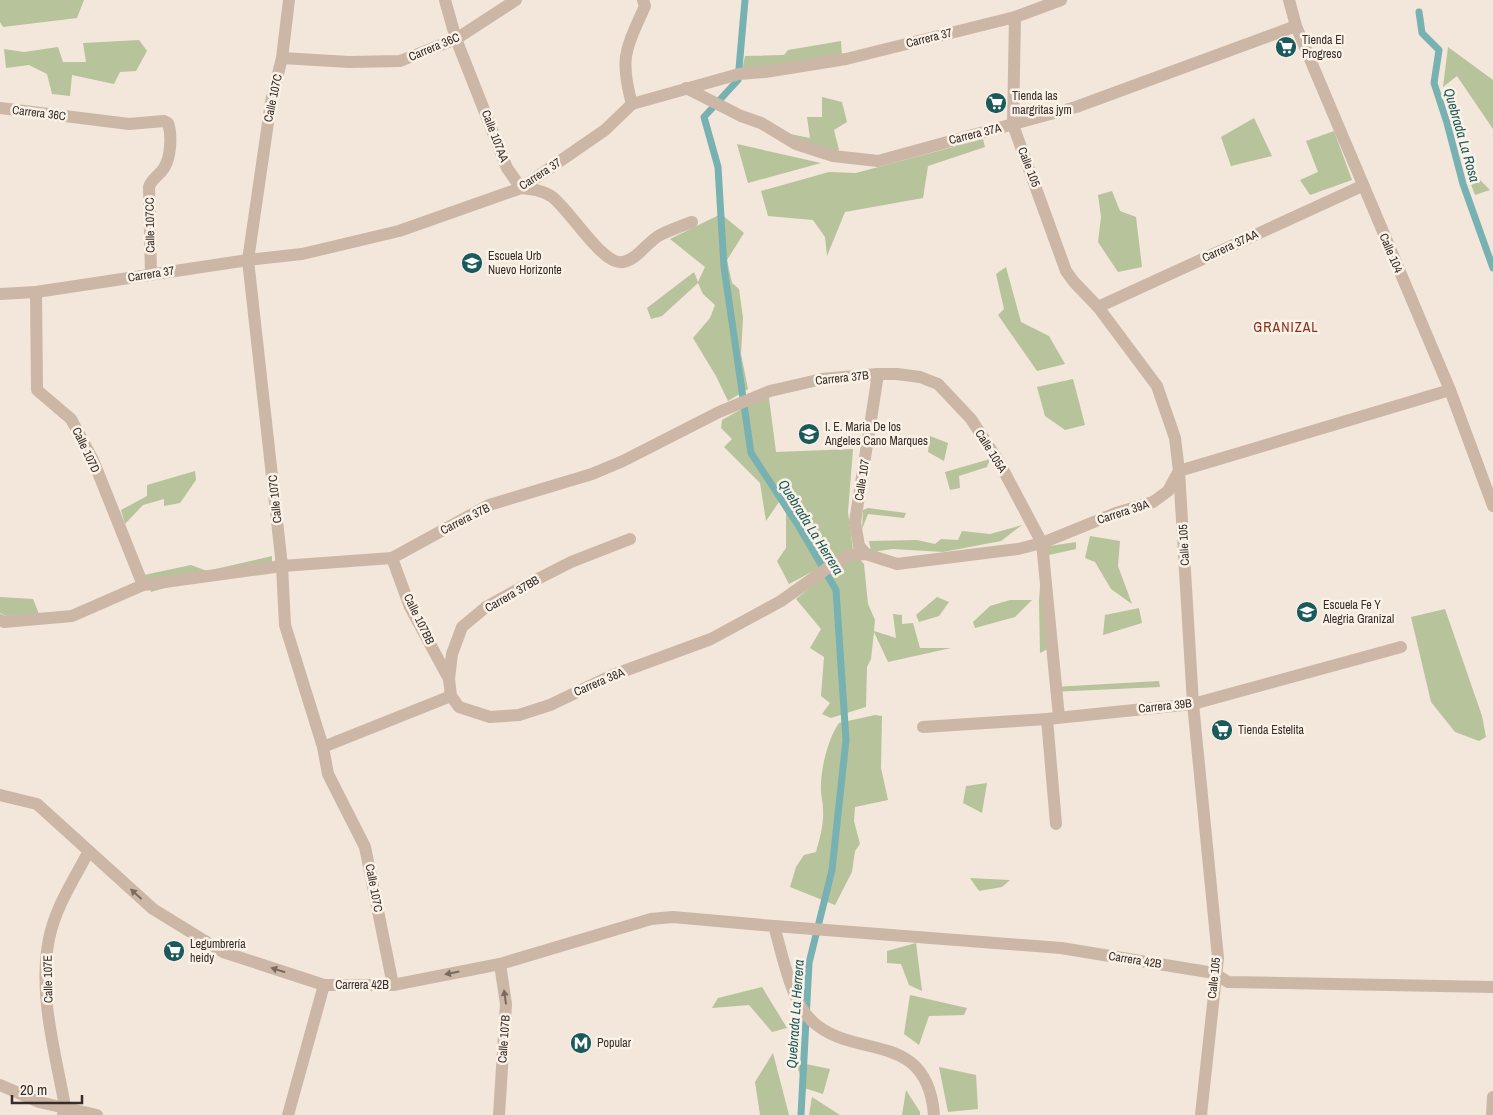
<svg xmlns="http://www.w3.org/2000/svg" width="1493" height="1115" font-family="'Archivo Narrow',sans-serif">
	<rect width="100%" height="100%" fill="#f3e6db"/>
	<g fill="#b7c39a">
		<path d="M0 0H84L77 18 3 27 0 22Z"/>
		<path d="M139 40 147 51 136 71 120 72 114 84 72 75 70 96 52 94 47 74 29 65 6 68 4 49 24 52 58 47 63 62H86L83 43Z"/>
		<path d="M841 41 842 55 742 71 745 56 784 55 788 50Z"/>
		<path d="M1448 47 1493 80V129L1457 76 1443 87Z"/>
		<path d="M822 97 842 102 847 122 834 130 839 150 834 152 798 140 790 134 810 138 807 117H822Z"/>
		<path d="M1254 118 1272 156 1231 166 1221 137Z"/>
		<path d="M1334 131 1352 180 1310 195 1300 180 1318 172 1306 141Z"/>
		<path d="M983 139 985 147 928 166 923 198 845 212 827 256 825 237 813 220 768 216 761 191 829 172 856 173Z"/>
		<path d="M737 144 821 163 748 183Z"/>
		<path d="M1463 163 1490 190 1475 195Z"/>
		<path d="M1112 191 1120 211 1136 217 1142 267 1118 272 1098 242 1101 217 1098 195Z"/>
		<path d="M721 214 744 233 727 260 732 283 739 289 743 318 741 354 748 389 728 401 716 376 693 338 710 318 715 305 703 294 698 283 662 316 651 319 647 308 694 272 698 282 705 267 670 239Z"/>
		<path d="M1006 267 1021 322 1049 336 1065 364 1037 371 998 315 1004 309 996 274Z"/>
		<path d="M1073 379 1085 425 1065 430 1045 416 1037 387Z"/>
		<path d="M769 398 776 452 853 449 848 512 853 550 789 584 777 561 786 548V513L779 502 766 521 760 483 724 447 732 439 721 428 722 420 754 402Z"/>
		<path d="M930 436 948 443 944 461 928 452Z"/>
		<path d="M990 459 987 467 959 476 960 488 950 490 945 472Z"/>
		<path d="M195 471 196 480 180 503 164 506V499L143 505 125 524 121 510 147 496V485Z"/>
		<path d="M868 508 906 513 904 518 868 514 862 529 863 510Z"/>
		<path d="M1022 525 1001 541 943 552 893 549 871 552 869 541 917 540 935 544 941 539 958 540 962 531 990 534Z"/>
		<path d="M1090 536 1120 541 1118 566 1132 604 1111 589 1095 562 1085 558Z"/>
		<path d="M1076 542V549L1049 555 1053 646 1040 653 1039 600 1043 547Z"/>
		<path d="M272 556V569L182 583 151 592 144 575 191 565 207 571Z"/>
		<path d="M857 556 864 564 868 604 875 620 874 631 896 638 893 614 902 615V624L913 623 920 648H951L888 662 874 632 871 659 867 667 866 707 831 718 822 714 830 703 821 696 824 657 810 648 821 629 796 599 842 561Z"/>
		<path d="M0 597 33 599 39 614 6 616 0 613Z"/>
		<path d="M937 597 949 602 939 616 919 622 916 615Z"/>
		<path d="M1010 600H1032L1015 617 975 628 973 622 990 606Z"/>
		<path d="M1139 608 1142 623 1103 635 1105 615Z"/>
		<path d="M1445 609 1482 716 1486 737 1479 741 1455 732 1431 702 1411 617Z"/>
		<path d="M1159 681 1160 687 1050 692 1053 687Z"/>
		<path d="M875 715 882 716 881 768 888 800 855 807 854 821 860 844 855 851 852 872 835 905 790 887 796 867 804 855 816 852C820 838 824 824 823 809 823 803 821 796 821 790 820 771 828 738 839 723Z"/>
		<path d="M987 783 982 813 963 803 966 786Z"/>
		<path d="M970 878 1010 880 1002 887 979 891Z"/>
		<path d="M916 943 922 991 909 985 901 964 887 963V951Z"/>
		<path d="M762 987 787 1028 772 1032 749 1005 712 1008 718 998Z"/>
		<path d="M910 995 967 1008 964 1015 929 1016 919 1045 904 1034Z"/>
		<path d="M773 1053 789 1115H760L755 1082Z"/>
		<path d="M796 1062 830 1069 823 1094 804 1088Z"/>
		<path d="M939 1067 976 1075 978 1109 948 1112Z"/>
		<path d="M906 1090 920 1112V1115H902Z"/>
		<path d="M812 1097 840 1115H809Z"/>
	</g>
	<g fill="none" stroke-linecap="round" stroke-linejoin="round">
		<g stroke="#78b1b1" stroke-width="7">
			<path d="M745 0 738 80 704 117 718 167 724 267 751 453 798 525 836 590 846 740 832 870 809 963 801 1115"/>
			<path d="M1419 12 1422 33 1439 50 1434 83 1447 123 1463 184 1493 268"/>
		</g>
		<g stroke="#ccb6a6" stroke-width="12">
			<path d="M289 0 282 58 271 102 248 260 282 566 285 625 323 747 328 774 365 847 393 985"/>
			<path d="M445 0 456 39 507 168 521 188C532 189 541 190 551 196 569 208 602 266 623 262 638 259 647 242 660 235 670 230 681 226 692 222"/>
			<path d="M1289 0 1296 26 1450 390 1493 506"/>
			<path d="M1015 17 1013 125 1058 249 1066 271 1074 282 1098 307 1157 386 1175 438 1179 471 1193 704 1218 958 1201 1115"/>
			<path d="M282 58 349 62 400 61 456 39 516 0"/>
			<path d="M686 88 741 116 761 123 796 144 833 156 878 161 1076 107 1296 26"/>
			<path d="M632 104C619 57 626 49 645 6L643 0"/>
			<path d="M0 108 129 124 164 121 168 123C172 135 171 157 164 168 159 176 152 178 149 187L151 274"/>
			<path d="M36 292 37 390 71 419 93 460 143 585"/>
			<path d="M0 294 36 292 248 260 302 254 399 231 521 188 605 130 632 104 739 74 765 72 846 59 1015 17 1061 0"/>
			<path d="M1098 307 1362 186"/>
			<path d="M866 554 859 546 855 522 878 374"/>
			<path d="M392 558 410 607 449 679"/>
			<path d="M0 620 4 622 72 616 143 585 282 566 392 558 489 505 592 474 623 461 719 412 770 391 822 379 878 374H897L920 377 938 384 971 419 999 462 1042 543 1059 717"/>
			<path d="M451 696 459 707 490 717 519 715 550 705 613 675 711 639 781 601 836 562 850 555 866 554 897 564 1018 549 1042 543 1116 513 1153 502 1168 491 1179 471 1450 390"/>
			<path d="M451 696 449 679 452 654 462 627 486 607 524 586 571 562 630 539"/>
			<path d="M1047 719 1056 824"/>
			<path d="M923 727 1047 719 1193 704 1401 647"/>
			<path d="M323 747 451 696"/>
			<path d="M774 926 1061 948 1214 973 1228 982 1493 987"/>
			<path d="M0 1085 39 1102 97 1115"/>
			<path d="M63 1115 65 1106C55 1052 38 993 49 939 55 908 74 879 89 851"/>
			<path d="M288 1115 324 985"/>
			<path d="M499 1115 506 1004 500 964"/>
			<path d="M1492 1115 1493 1097"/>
		</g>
		<path stroke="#ccb6a6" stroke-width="12" d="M0 795 37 804 153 909 223 952 324 985H393L500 964 651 919 673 917 774 926C782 953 791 1002 812 1021 854 1061 927 1028 934 1115"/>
	</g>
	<defs><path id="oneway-solid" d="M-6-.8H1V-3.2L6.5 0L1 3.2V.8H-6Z" transform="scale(1.25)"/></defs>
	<g fill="#7a6a60">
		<use href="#oneway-solid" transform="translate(136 894) rotate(-138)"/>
		<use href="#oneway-solid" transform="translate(278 970) rotate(-162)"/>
		<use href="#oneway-solid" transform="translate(452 973) rotate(169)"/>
		<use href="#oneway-solid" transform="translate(505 997) rotate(-98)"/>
	</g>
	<defs>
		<g id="supermarket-disc" transform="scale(1.125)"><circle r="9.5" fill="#1b5a5b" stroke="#faf1e7"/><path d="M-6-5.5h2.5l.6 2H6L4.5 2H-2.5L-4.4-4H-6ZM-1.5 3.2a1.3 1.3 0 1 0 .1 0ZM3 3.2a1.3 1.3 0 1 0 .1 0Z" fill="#fff"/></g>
		<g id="school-disc" transform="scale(1.125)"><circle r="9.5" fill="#1b5a5b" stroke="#faf1e7"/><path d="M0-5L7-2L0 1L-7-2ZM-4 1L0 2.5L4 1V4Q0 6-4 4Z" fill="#fff"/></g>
		<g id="metro-disc" transform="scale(1.125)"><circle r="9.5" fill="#1b5a5b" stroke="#faf1e7"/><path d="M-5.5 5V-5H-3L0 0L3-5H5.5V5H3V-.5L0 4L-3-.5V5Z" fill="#fff"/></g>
	</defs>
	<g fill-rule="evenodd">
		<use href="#supermarket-disc" x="1286" y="47"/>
		<use href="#supermarket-disc" x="996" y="103"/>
		<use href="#school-disc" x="472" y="263"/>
		<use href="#school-disc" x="809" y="434"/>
		<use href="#school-disc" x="1307" y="612"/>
		<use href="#supermarket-disc" x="1222" y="730"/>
		<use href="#supermarket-disc" x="174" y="951"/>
		<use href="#metro-disc" x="581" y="1043"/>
	</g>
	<g text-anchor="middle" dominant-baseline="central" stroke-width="5" stroke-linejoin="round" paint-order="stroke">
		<g font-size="12" fill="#372c27" stroke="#faf1e7">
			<text transform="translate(929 38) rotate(-14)">Carrera 37</text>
			<text transform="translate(434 47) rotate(-23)">Carrera 36C</text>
			<text transform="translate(273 98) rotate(-78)">Calle 107C</text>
			<text transform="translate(39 113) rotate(7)">Carrera 36C</text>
			<text transform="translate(975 134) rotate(-14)">Carrera 37A</text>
			<text transform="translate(495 136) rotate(69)">Calle 107AA</text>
			<text transform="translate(1029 167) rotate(69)">Calle 105</text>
			<text transform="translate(540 174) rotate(-33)">Carrera 37</text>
			<text transform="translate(150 225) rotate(-91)">Calle 107CC</text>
			<text transform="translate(1230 246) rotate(-25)">Carrera 37AA</text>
			<text transform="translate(1391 253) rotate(67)">Calle 104</text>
			<text transform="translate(151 274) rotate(-9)">Carrera 37</text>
			<text transform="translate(842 378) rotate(-6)">Carrera 37B</text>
			<text transform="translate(86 450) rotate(65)">Calle 107D</text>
			<text transform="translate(991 451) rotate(58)">Calle 105A</text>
			<text transform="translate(862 480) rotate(-81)">Calle 107</text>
			<text transform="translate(275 499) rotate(-96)">Calle 107C</text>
			<text transform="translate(1123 512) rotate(-18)">Carrera 39A</text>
			<text transform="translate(465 519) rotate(-27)">Carrera 37B</text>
			<text transform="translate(1184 545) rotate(-93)">Calle 105</text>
			<text transform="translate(512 594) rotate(-30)">Carrera 37BB</text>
			<text transform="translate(419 619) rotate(64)">Calle 107BB</text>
			<text transform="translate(599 682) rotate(-23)">Carrera 38A</text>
			<text transform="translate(1165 706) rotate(-6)">Carrera 39B</text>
			<text transform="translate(374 888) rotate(79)">Calle 107C</text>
			<text transform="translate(1135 960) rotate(9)">Carrera 42B</text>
			<text transform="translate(1214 978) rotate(-84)">Calle 105</text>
			<text transform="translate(48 979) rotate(-91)">Calle 107E</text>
			<text x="362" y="985">Carrera 42B</text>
			<text transform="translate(504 1039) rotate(-86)">Calle 107B</text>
		</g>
		<g font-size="12" fill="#372c27" stroke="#faf1e7" text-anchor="start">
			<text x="1302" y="40">Tienda El<tspan x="1302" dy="14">Progreso</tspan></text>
			<text x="1012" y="96">Tienda las<tspan x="1012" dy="14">margritas jym</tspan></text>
			<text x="488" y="256">Escuela Urb<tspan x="488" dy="14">Nuevo Horizonte</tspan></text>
			<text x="825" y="427">I. E. Maria De los<tspan x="825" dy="14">Angeles Cano Marques</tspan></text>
			<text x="1323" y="605">Escuela Fe Y<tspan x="1323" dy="14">Alegria Granizal</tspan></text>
			<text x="1238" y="730">Tienda Estelita</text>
			<text x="190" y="944">Legumbrería<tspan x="190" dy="14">heidy</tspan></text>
			<text x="597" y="1043">Popular</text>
		</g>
		<g font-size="14" font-style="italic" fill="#1b5a5b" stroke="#faf1e7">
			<text transform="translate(1462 135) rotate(74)">Quebrada La Rosa</text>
			<text transform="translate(811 527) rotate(58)">Quebrada La Herrera</text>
			<text transform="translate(795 1014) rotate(-86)">Quebrada La Herrera</text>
		</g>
		<g font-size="14" letter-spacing="1" fill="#8a311c" stroke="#faf1e7">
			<text x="1286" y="327">GRANIZAL</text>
		</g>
	</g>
	<path d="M12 1095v8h70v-8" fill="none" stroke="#372c27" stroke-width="2.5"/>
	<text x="20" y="1095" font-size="15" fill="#372c27" stroke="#faf1e7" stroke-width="4" paint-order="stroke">20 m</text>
</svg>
